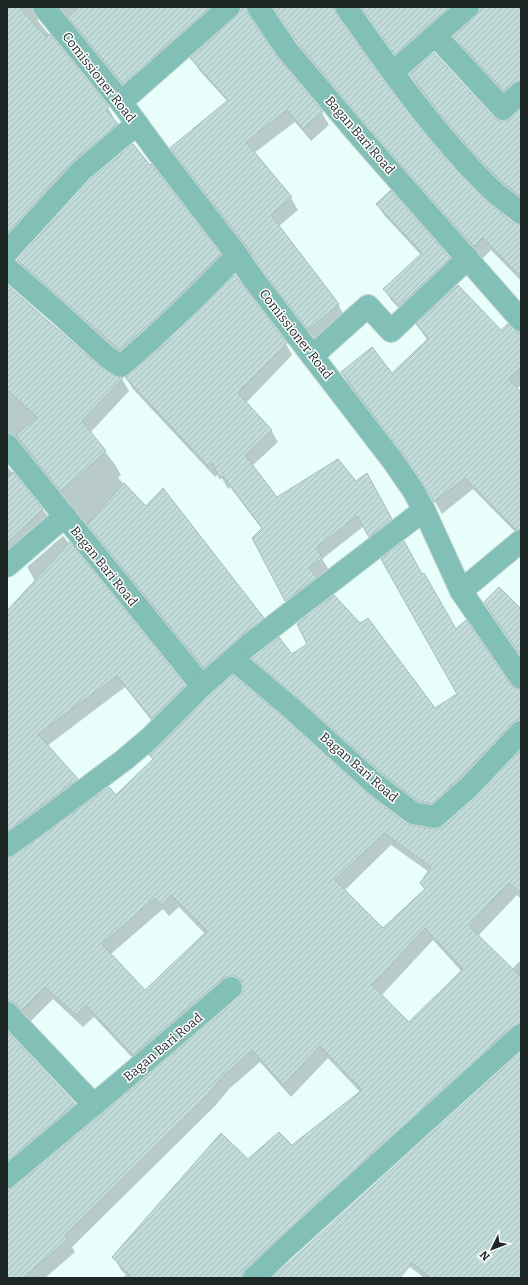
<svg xmlns="http://www.w3.org/2000/svg" width="528" height="1285" font-family="Bitter,serif">
	<defs>
		<pattern id="building-hatch" width="6" height="6" patternUnits="userSpaceOnUse"><rect width="6" height="6" fill="#c2ddd9"/><path d="M-1 1l2-2M0 6l6-6M5 7l2-2" fill="none" stroke="#a6beba"/></pattern>
	</defs>
	<rect width="100%" height="100%" fill="#e8fefb"/>
	<g fill="#0003" fill-rule="evenodd">
		<path d="M7 7H49L39 15 38 21 108 108 115 120 114 121 124 137 7 253Z"/>
		<path d="M52 7H234L130 96 62 12 57 8Z"/>
		<path d="M234 7H263L253 15 252 21 277 59 322 113 329 125 311 141 295 122 254 153 291 198 298 210 278 227 338 304 345 317 316 342 273 285 255 260 179 161 172 149 228 102 199 70 192 58 238 17 242 11V8Z"/>
		<path d="M266 7H352L342 14 340 21 402 108 458 175 492 207 513 224 521 226V281L491 250 482 259 375 137 305 55 277 12 271 8Z"/>
		<path d="M354 7H473L403 66 365 12 360 8Z"/>
		<path d="M475 7H521V94L511 103 462 49 455 37 481 12V8Z"/>
		<path d="M411 74 499 122H506L512 119 521 111V203L486 170 449 127 418 87Z"/>
		<path d="M377 204 449 258 455 270 406 316 391 300 385 289 421 255 384 215Z"/>
		<path d="M220 255 226 265 126 360 24 270 18 260Z"/>
		<path d="M7 286 97 366 114 377 122 379 129 391 90 433 114 463 121 475 118 478 145 507 263 618 270 631 211 680 25 450 20 446 7 447Z"/>
		<path d="M417 325 521 333V385L517 389 521 394V538L473 489 442 514 430 493 412 466 349 385 342 372 392 375 428 341Z"/>
		<path d="M286 344 292 355 246 403 271 430 278 442 252 466 277 499 355 483 373 486 397 531 376 547 364 526 322 559 329 570 317 578 323 588 292 612 253 538 262 529 230 487 228 489 219 473 215 477 133 389 126 378Z"/>
		<path d="M7 466 47 515 54 528 7 556Z"/>
		<path d="M63 536 184 686 192 698 159 730 125 687 47 746 77 779 84 792 7 848V612L35 581 27 567Z"/>
		<path d="M422 576 456 631 510 686 516 690 521 691V735L426 813 260 671 253 659 291 655 435 710 458 695Z"/>
		<path d="M485 602 521 611V656L492 615Z"/>
		<path d="M521 752V899L517 895 478 936 512 969 521 960V1037L333 1206 322 1198 256 1278H123L126 1275 121 1270 114 1257 247 1160 292 1146 360 1092 328 1058 291 1097 260 1062 229 1089 215 1106 72 1247 75 1252 45 1278H7V1190L16 1187 240 998 244 992V989L236 988 141 1067 94 1017 83 1027 53 999 30 1022 7 1015V859L15 857 116 797 153 760 150 755 366 794 405 824 410 826 438 830 444 827 479 796ZM391 845 429 872 421 883 425 890 383 930 344 891ZM179 907 205 934 145 991 111 954 163 909 169 916ZM433 940 462 972 409 1023 381 996Z"/>
		<path d="M7 1033 74 1105 81 1117 7 1179Z"/>
		<path d="M521 1053V1278H424L354 1223Z"/>
	</g>
	<g fill="url(#building-hatch)" stroke="#a4bfbb" fill-rule="evenodd">
		<path d="M7 7H19L46 37 50 34 109 107 106 110 118 124 73 161 7 233Z"/>
		<path d="M79 7H210L123 84 68 17Z"/>
		<path d="M241 7H246L248 14 277 57 323 112 303 129 287 110 246 142 292 197 271 215 339 304 308 330 264 273 247 247 170 148 228 100 190 58 237 16 241 11Z"/>
		<path d="M273 7H334L336 14 386 84 440 153 484 199 513 223 521 225V277L483 238 474 247 366 125 297 42Z"/>
		<path d="M361 7H449L395 54Z"/>
		<path d="M480 7H521V80L513 83 504 91 453 36 476 16 480 11Z"/>
		<path d="M434 53 494 118 500 121H506L512 118 521 109V197L500 180 477 157 441 115 410 74Z"/>
		<path d="M133 144 150 165 151 164 221 254 172 303 120 350 17 260 91 179Z"/>
		<path d="M391 190 450 258 399 306 383 289 422 253 376 204Z"/>
		<path d="M235 275 287 343 238 393 272 430 245 455 277 497 338 459 356 481 367 473 392 519 369 537 357 516 316 548 323 558 309 568 317 577 285 601 252 538 262 528 223 476 220 479 212 463 208 466 125 377 129 375 175 335Z"/>
		<path d="M7 285 98 365 114 376 123 378 82 421 106 451 61 492 16 435 37 417 7 390Z"/>
		<path d="M458 285 501 330 508 324 517 332H521V367L508 379 521 392V529L516 530 465 478 434 502 423 483 403 454 341 372 372 347 392 373 429 338 416 324Z"/>
		<path d="M13 472 43 509 7 543V477Z"/>
		<path d="M124 483 146 506 163 488 264 618 242 635 204 668 87 524Z"/>
		<path d="M404 541 422 574 424 573 456 629 466 620 511 685 515 689 521 690V720H517L512 723 460 778 431 804 418 801 383 774 298 698 252 659 279 637 292 654 307 644 297 624 334 595 360 623 368 618 435 708 457 694 381 559Z"/>
		<path d="M70 542 185 685 152 719 117 676 38 734 78 779 7 831V611Z"/>
		<path d="M499 587 521 609V656L484 602Z"/>
		<path d="M233 675 282 716 367 793 405 823 411 825 433 829H439L443 827 478 796 521 750V893L509 883 469 926 521 977V1023L513 1026 275 1241 245 1269 242 1274V1278H132L112 1257 221 1133 248 1159 279 1132 292 1145 362 1090 320 1046 283 1085 252 1050 222 1077 209 1093 65 1235 68 1239 23 1278H7V1189L15 1187 102 1114 239 998 243 993V986L241 980 236 976H229L223 978 133 1055 86 1005 76 1015 45 987 22 1011 16 1004 11 1001H7V858L14 856 109 787 116 795 153 759 149 755 211 695ZM384 833 431 867 420 883 425 889 383 928 335 880ZM171 895 207 931 145 990 102 944 155 898 162 905ZM425 928 463 969 409 1022 372 985Z"/>
		<path d="M7 1031 75 1104 7 1161Z"/>
		<path d="M521 1052V1278H431L412 1263 400 1278H272Z"/>
	</g>
	<g fill="none" stroke-linecap="round" stroke-linejoin="round">
		<g stroke="#c3d7d5" stroke-width="24">
			<g id="minor">
				<path d="M44 7 121 102 156 150 237 255 254 280 393 461 413 490 424 510 461 591 521 678"/>
				<path d="M258 7 287 50 357 133 521 320"/>
				<path d="M346 7C390 69 434 133 488 186 498 196 510 204 521 213"/>
				<path d="M436 36 503 109 521 92"/>
				<path d="M393 72 468 7"/>
				<path d="M121 102 229 7"/>
				<path d="M7 252 82 170 137 124"/>
				<path d="M7 268 60 314 106 356 121 366C162 331 200 294 237 255"/>
				<path d="M312 356 368 306 391 331 468 258"/>
				<path d="M7 445 202 686 250 644 424 510"/>
				<path d="M7 566 65 516"/>
				<path d="M461 591 521 541"/>
				<path d="M233 659 290 707 375 784 413 813 435 817 469 787 521 732"/>
				<path d="M7 846 41 822 124 760 150 738 202 686"/>
				<path d="M7 1013 94 1105"/>
				<path d="M7 1177 121 1082 231 988"/>
				<path d="M254 1278 283 1250 521 1035"/>
			</g>
		</g>
		<use href="#minor" stroke="#82bfb6" stroke-width="22"/>
	</g>
	<g text-anchor="middle" dominant-baseline="central" stroke-width="3" stroke-linejoin="round" paint-order="stroke">
		<g font-size="13" fill="#1d2726" stroke="#fff">
			<text transform="translate(99 77) rotate(52)">Comissioner Road</text>
			<text transform="translate(360 135) rotate(49)">Bagan Bari Road</text>
			<text transform="translate(296 334) rotate(52)">Comissioner Road</text>
			<text transform="translate(104 566) rotate(51)">Bagan Bari Road</text>
			<text transform="translate(359 767) rotate(41)">Bagan Bari Road</text>
			<text transform="translate(163 1047) rotate(-40)">Bagan Bari Road</text>
		</g>
	</g>
	<rect width="528" height="1285" fill="none" stroke="#1d2726" stroke-width="16"/>
	<g transform="translate(492 1249) rotate(227)" stroke="#ffffff" stroke-width="3" paint-order="stroke">
	<path d="M0-3L7 15L0 10L-7 15Z" fill="#1d2726"/>
	<text y="-6" font-size="11" font-weight="bold" text-anchor="middle" fill="#1d2726">N</text>
	</g>
</svg>
